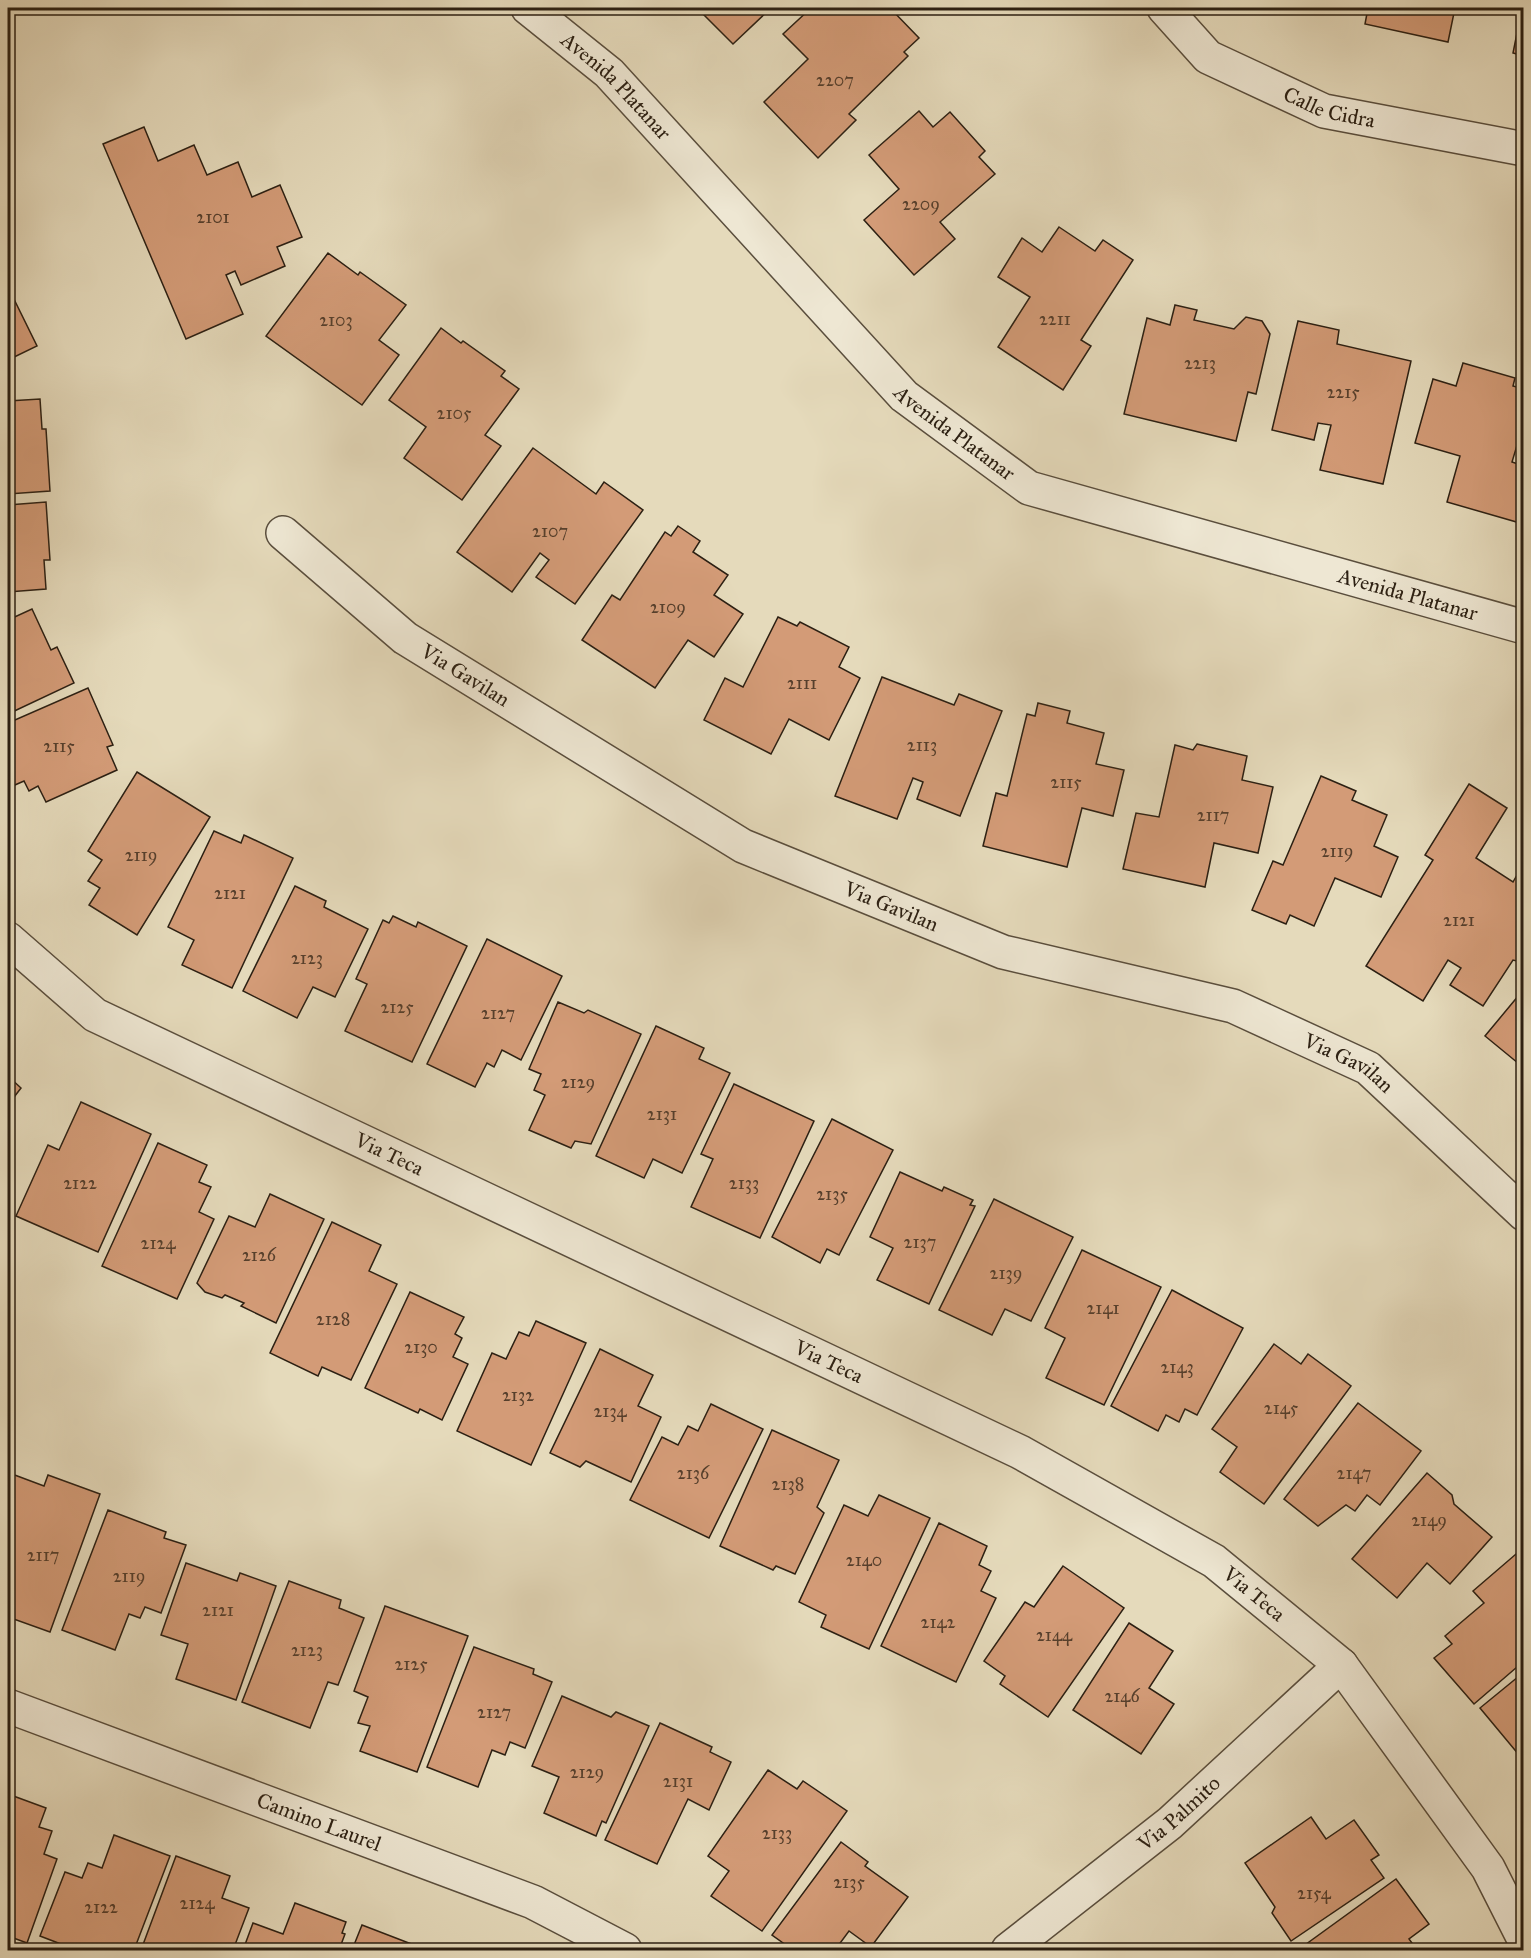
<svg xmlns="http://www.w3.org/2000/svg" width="1531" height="1958" font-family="'IM FELL Great Primer',serif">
	<rect width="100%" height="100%" fill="#e5dabb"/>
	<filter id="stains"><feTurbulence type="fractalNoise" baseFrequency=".00333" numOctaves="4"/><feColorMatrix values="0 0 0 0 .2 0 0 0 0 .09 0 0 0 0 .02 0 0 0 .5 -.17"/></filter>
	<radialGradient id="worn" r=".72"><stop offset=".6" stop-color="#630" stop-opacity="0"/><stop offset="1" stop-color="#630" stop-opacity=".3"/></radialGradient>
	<g fill="#d39b77" stroke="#2c2013" stroke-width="1.5">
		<path d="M697 8H771L733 44Z"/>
		<path d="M811 8H890L919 38 904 52 908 56 849 114 856 120 818 158 764 102 808 59 783 34Z"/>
		<path d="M1368 8H1455L1448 42 1365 24Z"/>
		<path d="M1520 8H1524V56L1513 53 1522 8Z"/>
		<path d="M919 111 933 127 950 112 985 151 979 157 995 174 940 222 955 239 914 275 864 220 899 189 869 155Z"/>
		<path d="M144 127 158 161 194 145 207 175 238 162 252 197 280 185 302 237 277 247 285 266 241 285 235 271 226 275 243 314 186 339 103 144Z"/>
		<path d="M1059 227 1095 251 1103 240 1133 260 1081 340 1091 346 1063 390 998 347 1030 297 998 277 1022 238 1042 252Z"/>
		<path d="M328 253 358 275 360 272 406 305 379 340 399 355 362 405 266 336Z"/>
		<path d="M8 287 37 346 8 360Z"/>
		<path d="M1175 305 1197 310 1194 320 1234 329 1246 317 1262 321 1270 334 1256 394 1248 392 1236 441 1124 414 1147 318 1170 325Z"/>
		<path d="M1298 321 1339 330 1337 344 1411 361 1383 484 1320 470 1331 425 1318 423 1314 440 1272 430Z"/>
		<path d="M441 328 461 343 463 341 505 371 501 376 519 389 485 435 501 446 462 500 404 458 426 427 389 400Z"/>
		<path d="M1463 363 1515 378 1513 386 1524 389V422L1512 462 1524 466V511L1520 523 1447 502 1460 456 1415 443 1433 379 1456 386Z"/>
		<path d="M40 399 42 429H46L50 491 8 494V401Z"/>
		<path d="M533 448 596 494 604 482 643 510 575 604 536 577 549 560 540 553 512 592 457 552Z"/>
		<path d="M46 502 50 560H44L46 589 8 592V505Z"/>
		<path d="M678 526 700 541 693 552 728 575 714 595 743 614 714 657 688 640 655 688 582 640 612 595 620 600 665 532 671 536Z"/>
		<path d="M32 609 51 650 57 647 74 683 8 714V620Z"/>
		<path d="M778 617 797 626 800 622 849 647 839 667 860 678 829 740 789 719 771 754 704 720 725 678 743 687Z"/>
		<path d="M882 677 954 705 959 694 1002 711 960 816 917 799 923 782 913 778 897 819 835 796Z"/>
		<path d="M88 688 113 745 107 747 117 770 46 802 38 786 29 791 24 781 8 788V723Z"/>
		<path d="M1038 703 1070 711 1067 723 1104 733 1096 764 1124 770 1113 816 1082 808 1067 867 983 846 996 793 1007 796 1027 714 1035 716Z"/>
		<path d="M1197 744 1247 756 1242 780 1273 787 1258 853 1214 843 1205 887 1123 869 1136 813 1159 817 1175 745 1193 750Z"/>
		<path d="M137 772 210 817 137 935 89 905 100 888 88 881 102 860 88 851Z"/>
		<path d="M1321 776 1356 791 1352 800 1387 815 1374 846 1398 857 1381 897 1335 878 1314 926 1290 915 1286 924 1252 910 1273 861 1283 865Z"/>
		<path d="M1469 784 1507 808 1476 858 1513 882 1517 875 1524 880V958L1521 962 1513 960 1483 1006 1450 985 1461 968 1448 960 1423 1001 1366 966 1433 860 1425 855Z"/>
		<path d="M214 831 241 843 244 835 293 858 232 988 182 965 194 940 168 927Z"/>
		<path d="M295 886 326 901 324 907 368 929 335 997 313 987 297 1018 243 991Z"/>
		<path d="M393 916 416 927 418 922 467 946 412 1062 345 1031 367 984 356 979 383 920 389 923Z"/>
		<path d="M487 939 562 976 521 1060 502 1050 494 1067 487 1063 475 1087 427 1064Z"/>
		<path d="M1519 995 1524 998V1068L1485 1036Z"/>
		<path d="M558 1002 584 1013 588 1010 641 1034 591 1144 575 1141 571 1148 529 1130 545 1095 534 1090 541 1074 529 1069Z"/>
		<path d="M656 1026 704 1048 699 1059 730 1073 682 1173 653 1159 644 1178 596 1156Z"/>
		<path d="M8 1076 21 1088 8 1105Z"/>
		<path d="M734 1084 814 1121 760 1238 691 1207 713 1159 701 1154Z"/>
		<path d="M81 1102 151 1134 98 1252 16 1216 48 1145 59 1150Z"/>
		<path d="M832 1119 893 1150 839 1255 827 1249 820 1263 772 1237Z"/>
		<path d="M158 1143 207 1165 199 1182 211 1187 199 1212 214 1219 177 1299 102 1266Z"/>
		<path d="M900 1172 942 1191 944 1187 973 1200 970 1205 975 1206 929 1304 877 1280 893 1248 870 1237Z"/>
		<path d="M270 1194 324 1219 276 1323 241 1306 244 1303 225 1295 222 1298 205 1292 197 1283 229 1216 255 1227Z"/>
		<path d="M994 1199 1073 1237 1031 1321 1005 1309 992 1335 939 1310Z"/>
		<path d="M332 1222 381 1245 369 1271 397 1284 351 1380 322 1367 318 1376 270 1353Z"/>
		<path d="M1082 1250 1161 1287 1104 1405 1046 1378 1065 1338 1045 1328Z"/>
		<path d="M1172 1290 1243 1328 1197 1415 1185 1409 1179 1422 1166 1415 1158 1431 1111 1406Z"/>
		<path d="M410 1292 464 1317 455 1334 462 1338 453 1357 468 1364 442 1420 420 1409 418 1413 365 1388Z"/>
		<path d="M536 1321 586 1343 531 1465 457 1431 492 1353 506 1359 519 1332 529 1336Z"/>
		<path d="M1274 1344 1301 1364 1308 1354 1351 1386 1264 1504 1220 1472 1237 1447 1212 1429Z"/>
		<path d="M600 1349 653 1375 638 1406 661 1417 631 1482 586 1461 580 1467 550 1453Z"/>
		<path d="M1358 1403 1421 1451 1380 1505 1367 1495 1355 1511 1346 1505 1318 1526 1284 1499Z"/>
		<path d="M711 1404 763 1429 709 1538 630 1500 662 1437 678 1445 688 1426 698 1431Z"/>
		<path d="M772 1430 839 1460 817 1507 824 1513 795 1574 776 1566 773 1570 720 1546Z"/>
		<path d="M1427 1473 1452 1495 1454 1504 1492 1537 1450 1584 1427 1563 1397 1598 1352 1559Z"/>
		<path d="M12 1474 44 1486 48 1475 100 1494 50 1632 8 1617V1487Z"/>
		<path d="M879 1495 930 1518 869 1649 821 1627 826 1615 799 1602 844 1505 868 1516Z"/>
		<path d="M108 1510 166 1532 164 1538 186 1545 161 1613 145 1607 140 1618 129 1614 115 1650 62 1630Z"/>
		<path d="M939 1523 987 1546 979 1565 991 1571 981 1591 996 1598 956 1682 881 1646Z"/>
		<path d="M1523 1548 1524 1661 1474 1704 1434 1658 1452 1644 1445 1636 1484 1603 1473 1591Z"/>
		<path d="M186 1563 237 1581 240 1573 276 1586 236 1700 176 1679 188 1644 161 1635Z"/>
		<path d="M1063 1566 1124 1608 1048 1717 1000 1684 1005 1676 984 1661 1025 1602 1034 1607Z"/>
		<path d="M289 1581 341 1600 339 1608 364 1618 338 1685 328 1682 310 1728 242 1702Z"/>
		<path d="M385 1606 468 1636 417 1772 360 1751 370 1726 358 1723 368 1697 354 1691Z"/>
		<path d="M1129 1623 1173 1651 1149 1688 1174 1704 1141 1754 1073 1710Z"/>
		<path d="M474 1647 534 1669 533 1674 552 1682 525 1748 510 1742 505 1755 492 1750 478 1787 427 1767Z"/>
		<path d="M1524 1672V1761L1480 1708Z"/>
		<path d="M562 1696 611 1717 616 1712 649 1726 606 1823 602 1821 596 1836 544 1813 559 1777 532 1766Z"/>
		<path d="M660 1723 712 1747 710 1752 731 1762 709 1810 688 1799 657 1864 605 1840Z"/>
		<path d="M768 1770 797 1789 803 1781 847 1811 762 1931 711 1896 729 1871 708 1856Z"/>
		<path d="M8 1794 46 1808 39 1827 52 1831 44 1854 57 1859 27 1943 8 1936Z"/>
		<path d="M1311 1817 1326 1839 1354 1820 1379 1855 1371 1860 1384 1878 1291 1941 1272 1913 1275 1907 1245 1863Z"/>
		<path d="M114 1835 170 1856 134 1950H64L66 1946 40 1936 65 1872 82 1878 88 1863 102 1868Z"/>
		<path d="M841 1842 868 1862 865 1866 908 1897 871 1947 849 1931 835 1950H793L772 1935Z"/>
		<path d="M176 1856 230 1876 222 1898 249 1908 233 1950H141Z"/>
		<path d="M1396 1879 1429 1924 1409 1939 1417 1950H1298Z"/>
		<path d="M295 1903 346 1922 342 1933 345 1934 339 1950H243L253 1923 283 1934Z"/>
		<path d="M362 1925 427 1950H352Z"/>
	</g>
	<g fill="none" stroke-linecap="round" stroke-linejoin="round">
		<g stroke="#5a4e3d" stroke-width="36">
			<g id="minor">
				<path id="s1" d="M528 8 609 73 904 396 1029 488 1524 627"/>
				<path id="s2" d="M1164 8 1208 57 1324 111 1524 149"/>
				<path id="s3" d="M283 533 405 638 743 846 1003 952 1233 1006 1368 1068 1524 1214"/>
				<path id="s4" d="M8 939 95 1015 1020 1452 1214 1561 1341 1665 1488 1868 1524 1939"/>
				<path id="s5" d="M8 1706 533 1902 625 1950"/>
				<path id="s6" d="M1008 1950 1170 1823 1341 1665"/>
			</g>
		</g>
		<use href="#minor" stroke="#eee7d3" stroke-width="33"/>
	</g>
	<g text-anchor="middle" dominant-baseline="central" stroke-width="4.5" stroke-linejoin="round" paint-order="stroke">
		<g font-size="18" fill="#563f2c">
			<text x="835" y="80">2207</text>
			<text x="921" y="204">2209</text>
			<text x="213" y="217">2101</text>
			<text x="1055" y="319">2211</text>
			<text x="336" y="320">2103</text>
			<text x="1200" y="363">2213</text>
			<text x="1343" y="392">2215</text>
			<text x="454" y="413">2105</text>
			<text x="550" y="531">2107</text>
			<text x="668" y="607">2109</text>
			<text x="802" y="683">2111</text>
			<text x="922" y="745">2113</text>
			<text x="59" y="746">2115</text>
			<text x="1066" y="782">2115</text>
			<text x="1213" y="815">2117</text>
			<text x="1337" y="851">2119</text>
			<text x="141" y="855">2119</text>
			<text x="230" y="893">2121</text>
			<text x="1459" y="920">2121</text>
			<text x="307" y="958">2123</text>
			<text x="397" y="1007">2125</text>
			<text x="498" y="1013">2127</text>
			<text x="578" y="1082">2129</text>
			<text x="662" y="1114">2131</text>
			<text x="80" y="1183">2122</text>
			<text x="744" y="1183">2133</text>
			<text x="832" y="1194">2135</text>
			<text x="920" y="1242">2137</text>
			<text x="158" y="1243">2124</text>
			<text x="259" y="1255">2126</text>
			<text x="1006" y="1273">2139</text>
			<text x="1103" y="1308">2141</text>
			<text x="333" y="1319">2128</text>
			<text x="421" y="1347">2130</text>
			<text x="1177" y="1367">2143</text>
			<text x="518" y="1395">2132</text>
			<text x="1281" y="1408">2145</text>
			<text x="610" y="1411">2134</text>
			<text x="693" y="1473">2136</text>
			<text x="1354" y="1473">2147</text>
			<text x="788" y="1484">2138</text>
			<text x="1429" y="1520">2149</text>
			<text x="43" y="1555">2117</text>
			<text x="864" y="1560">2140</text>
			<text x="129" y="1576">2119</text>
			<text x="218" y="1610">2121</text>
			<text x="938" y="1622">2142</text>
			<text x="1054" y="1635">2144</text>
			<text x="307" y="1650">2123</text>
			<text x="411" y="1664">2125</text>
			<text x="1122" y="1696">2146</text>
			<text x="494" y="1712">2127</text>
			<text x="587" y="1772">2129</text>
			<text x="678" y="1781">2131</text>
			<text x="777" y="1833">2133</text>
			<text x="849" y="1882">2135</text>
			<text x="1314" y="1893">2154</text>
			<text x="197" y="1903">2124</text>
			<text x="101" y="1907">2122</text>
		</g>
		<g font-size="21" fill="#2c2013" stroke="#eee7d3">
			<text stroke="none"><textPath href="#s1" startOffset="118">Avenida Platanar</textPath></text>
			<text stroke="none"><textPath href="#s2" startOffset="198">Calle Cidra</textPath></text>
			<text stroke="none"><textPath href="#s1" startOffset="604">Avenida Platanar</textPath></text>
			<text stroke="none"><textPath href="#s1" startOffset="1090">Avenida Platanar</textPath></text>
			<text stroke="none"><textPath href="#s3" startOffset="232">Via Gavilan</textPath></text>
			<text stroke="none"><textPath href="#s3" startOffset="718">Via Gavilan</textPath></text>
			<text stroke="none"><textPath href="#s3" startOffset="1204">Via Gavilan</textPath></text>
			<text stroke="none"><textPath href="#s4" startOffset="441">Via Teca</textPath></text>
			<text stroke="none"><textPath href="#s4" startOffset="927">Via Teca</textPath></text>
			<text stroke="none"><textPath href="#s4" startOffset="1413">Via Teca</textPath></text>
			<text stroke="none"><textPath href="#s6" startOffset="219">Via Palmito</textPath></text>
			<text stroke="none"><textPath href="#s5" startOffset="332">Camino Laurel</textPath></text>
		</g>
	</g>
	<rect width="1531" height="1958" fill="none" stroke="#e5dabb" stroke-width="30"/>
	<rect x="9" y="9" width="1513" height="1940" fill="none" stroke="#2c2013" stroke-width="3"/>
	<rect x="15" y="15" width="1501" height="1928" fill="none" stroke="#2c2013" stroke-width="1.5"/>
	<rect width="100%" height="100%" filter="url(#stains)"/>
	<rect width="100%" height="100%" fill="url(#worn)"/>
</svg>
